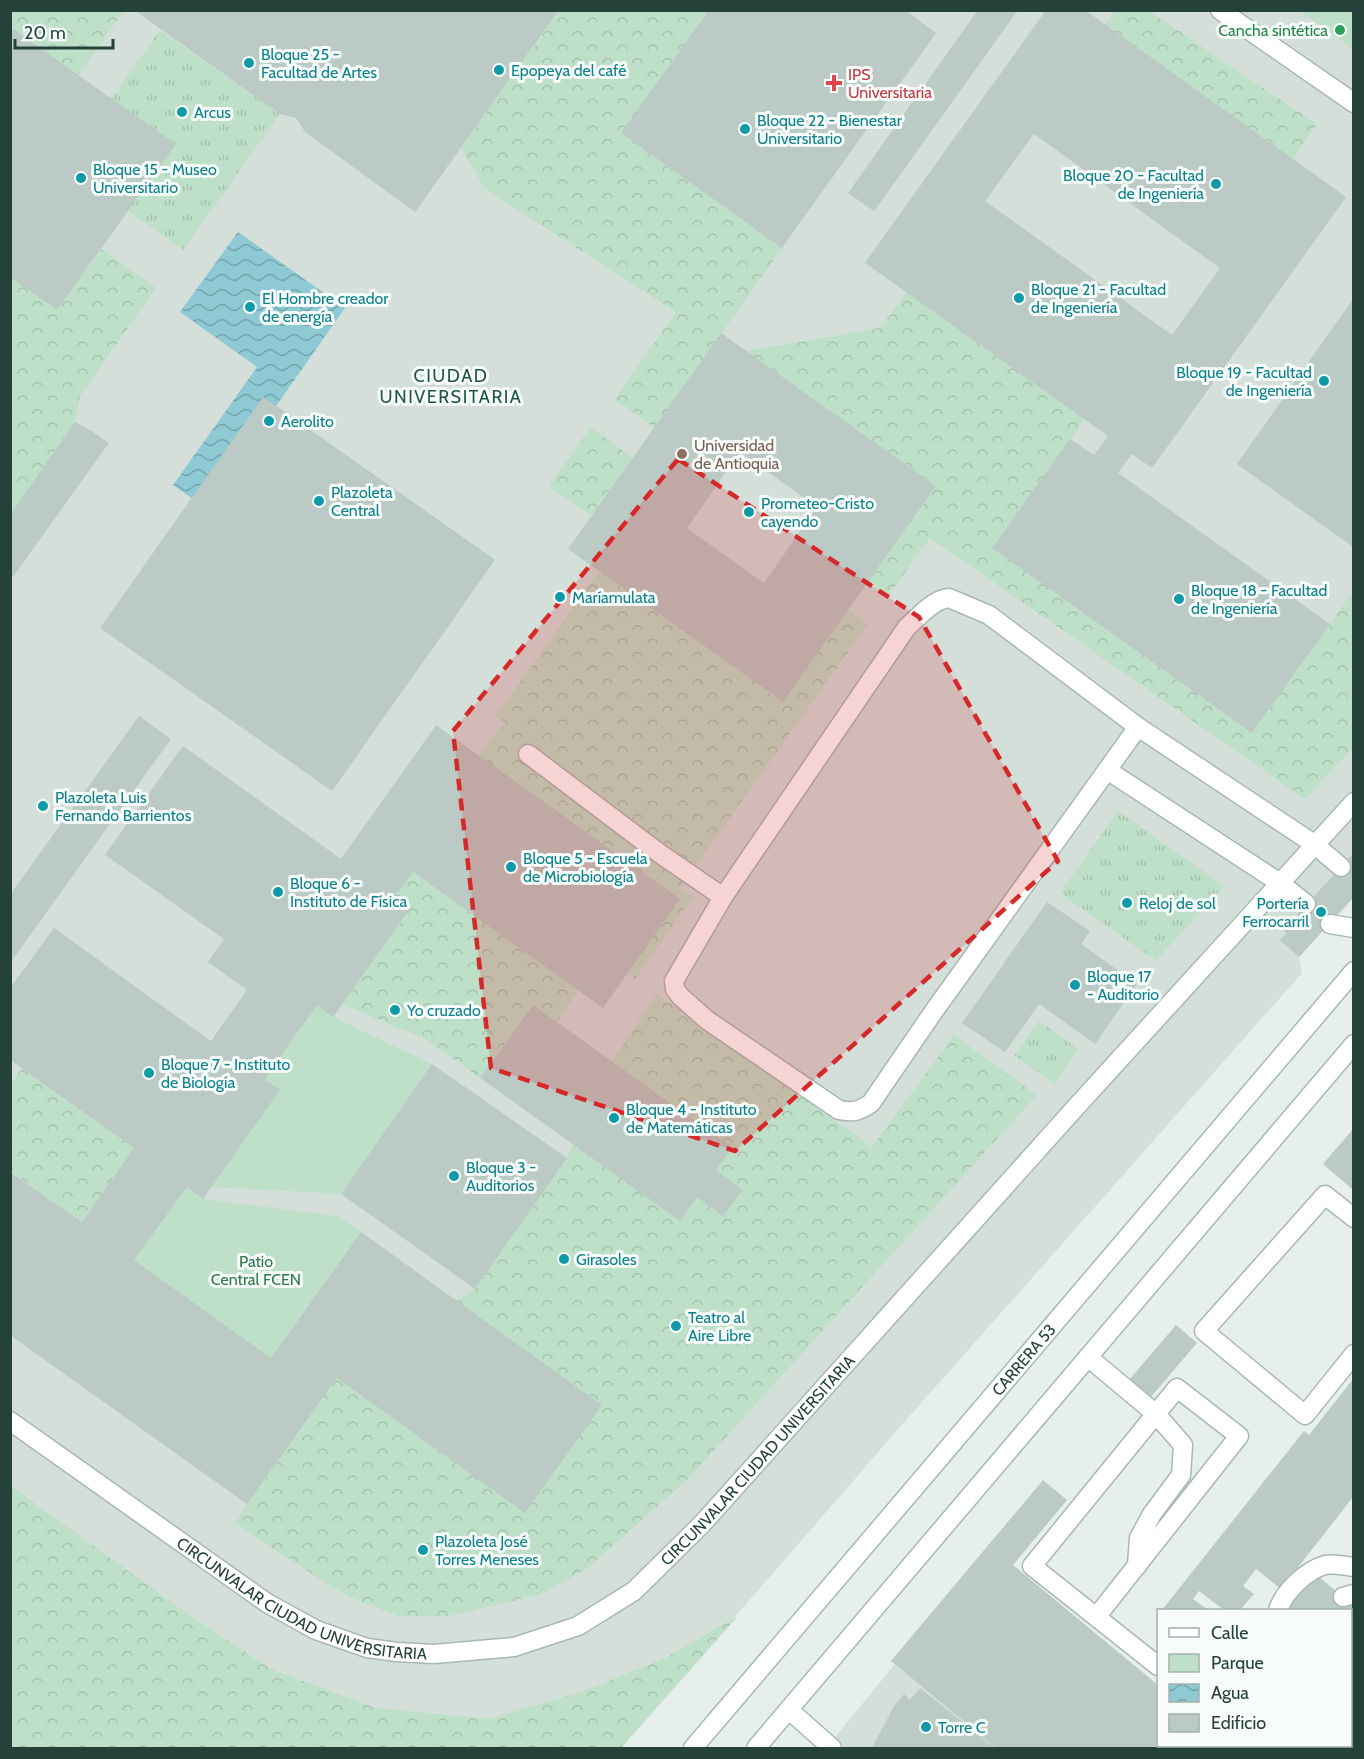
<svg xmlns="http://www.w3.org/2000/svg" width="1364" height="1759" font-family="Cabin,sans-serif">
	<defs>
		<pattern id="grass-tufts" width="24" height="20" patternUnits="userSpaceOnUse" patternTransform="scale(1.5)"><rect width="24" height="20" fill="#bfe0c8"/><path d="M3 7l-1-3M5 7V3M7 7l1-3M15 17l-1-3M17 17v-4M19 17l1-3" fill="none" stroke="#a4c1ad"/></pattern>
		<pattern id="forest-crowns" width="20" height="18" patternUnits="userSpaceOnUse" patternTransform="scale(1.5)"><rect width="20" height="18" fill="#bfe0c8"/><path d="M2 6a3 3 0 1 1 6 0M12 15a3 3 0 1 1 6 0" fill="none" stroke="#a4c1ad"/></pattern>
		<pattern id="water-waves" width="16" height="10" patternUnits="userSpaceOnUse" patternTransform="scale(1.5)"><rect width="16" height="10" fill="#8ec9d4"/><path d="M0 5q4-4 8 0t8 0" fill="none" stroke="#74a5ad"/></pattern>
	</defs>
	<rect width="100%" height="100%" fill="#e6efeb"/>
	<g fill="#d4dfda">
		<path d="M11 11H1353V898L1299 957 1302 973 900 1427 621 1748H11Z"/>
		<path d="M895 1664 921 1686 997 1748H826Z"/>
	</g>
	<g fill="url(#grass-tufts)">
		<path d="M160 30 280 114 183 250 128 211 175 144 111 99Z"/>
		<path d="M1118 811 1224 886 1156 961 1060 893Z"/>
		<path d="M1039 1021 1079 1049 1054 1084 1014 1055Z"/>
	</g>
	<g fill="url(#forest-crowns)">
		<path d="M11 11H124L78 75 11 33Z"/>
		<path d="M559 11H709L782 248 654 428 615 399 676 312 485 189 461 148Z"/>
		<path d="M1115 11H1149L1317 124 1293 159 1105 25Z"/>
		<path d="M102 249 156 288 80 396 75 422 11 515V277L57 310Z"/>
		<path d="M907 292 1085 419 993 548 1252 733 1353 591V748L1305 799 930 538 888 596 868 582 936 486 746 351 880 328Z"/>
		<path d="M591 427 633 458 591 516 549 486Z"/>
		<path d="M599 571 783 702 848 610 868 624 680 888 693 897 635 979 627 973 479 756 504 722 496 716Z"/>
		<path d="M413 872 579 990 557 1022 532 1005 480 1078 425 1039 342 1004 410 909 394 898Z"/>
		<path d="M657 994 872 1147 954 1035 1037 1095 688 1479 588 1568 539 1595 448 1616H398L345 1595 235 1524 247 1504 337 1378 475 1289 567 1158 612 1061Z"/>
		<path d="M22 1068 134 1148 82 1222 11 1172V1084Z"/>
		<path d="M11 1486 181 1609 271 1669 376 1708 489 1719 584 1691 667 1657 738 1616 621 1748H11Z"/>
	</g>
	<g fill="#bfe0c8">
		<path d="M1300 11H1353V49Z"/>
		<path d="M317 1006 333 1017 432 1064 341 1194 211 1187 280 1090 265 1079Z"/>
		<path d="M187 1187 203 1199 337 1216 361 1232 271 1358 134 1260Z"/>
	</g>
	<path fill="url(#water-waves)" d="M238 232 345 308 276 406 495 560 204 507 173 485 257 367 180 312Z"/>
	<g fill="#bbcac4" fill-rule="evenodd">
		<path d="M134 10H559L415 212 305 132 296 118 280 114Z"/>
		<path d="M709 10H905L936 33 782 248 621 133Z"/>
		<path d="M978 10H1018L874 211 848 193Z"/>
		<path d="M1046 10H1085L1346 197 1152 468 1132 454 1118 473 1330 624 1252 733 992 548 1070 439 1094 455 1108 436 865 263ZM1034 134 1220 268 1172 335 985 201Z"/>
		<path d="M13 29 176 144 57 310 10 277V33Z"/>
		<path d="M1353 299V547L1237 464Z"/>
		<path d="M721 333 936 486 783 702 568 549ZM740 452 817 507 764 583 687 528Z"/>
		<path d="M263 397 495 560 332 791 100 628Z"/>
		<path d="M75 422 93 432 109 443 10 581V515Z"/>
		<path d="M139 716 171 739 10 963V895Z"/>
		<path d="M436 725 680 899 603 1008 413 872 394 898 410 909 333 1017 317 1006 290 1043 265 1079 280 1090 203 1199 187 1187 134 1260 271 1358 361 1232 602 1405 525 1513 337 1378 247 1504 10 1335V1172L82 1222 134 1148 10 1060V988L54 928 211 1041 247 990 208 962 224 939 105 855 183 746 341 859Z"/>
		<path d="M1353 854V898L1299 957 1280 940 1286 933 1283 930Z"/>
		<path d="M1047 902 1090 931 1081 944 1137 984 1095 1044 1039 1004 1005 1052 962 1023Z"/>
		<path d="M533 1005 732 1147 716 1170 743 1190 723 1216 697 1197 680 1221 480 1078Z"/>
		<path d="M432 1064 567 1158 475 1289 341 1194Z"/>
		<path d="M1353 1129V1190L1323 1164Z"/>
		<path d="M1176 1325 1197 1343 1150 1398 1129 1380Z"/>
		<path d="M1353 1379V1497L1281 1589 1256 1569 1243 1586 1254 1594 1240 1610H1224L1199 1591 1193 1599 1208 1610H1162L1304 1431 1309 1435Z"/>
		<path d="M1043 1480 1067 1500 1013 1565 1158 1685V1746H1231L1235 1748H996L891 1661Z"/>
		<path d="M1314 1573 1353 1605V1663L1350 1661V1610H1285Z"/>
		<path d="M920 1688 995 1748H872L894 1706 904 1694 910 1700Z"/>
	</g>
	<g fill="none" stroke-linecap="round" stroke-linejoin="round">
		<g stroke="#a8b8b2" stroke-width="21">
			<g id="service">
				<path d="M1220 10 1354 103"/>
				<path d="M949 598 989 615 1138 727 934 1011 871 1103C860 1111 853 1113 839 1110L707 1020 680 996 675 989 674 981 723 897 907 627C920 616 932 600 949 598Z"/>
				<path d="M1138 727 1314 844 1341 867"/>
				<path d="M528 754 659 853 723 897"/>
				<path d="M1107 770 1280 883 1306 904"/>
				<path d="M1330 924 1354 928"/>
				<path d="M1354 1218 1325 1195 1204 1331 1305 1415 1354 1354"/>
				<path d="M1088 1357 1156 1414 1183 1445 1181 1475 1152 1514 1139 1538 1137 1566"/>
				<path id="s1" d="M10 1421 267 1603 316 1630 367 1648 397 1652 434 1654 514 1647 578 1626 634 1591 702 1524 1076 1107 1354 802"/>
				<path d="M1343 1597 1354 1594"/>
				<path d="M1278 1610C1284 1592 1305 1571 1325 1565 1333 1563 1345 1566 1354 1567"/>
				<path d="M1097 1616 1239 1436 1177 1388 1032 1566 1158 1666"/>
				<path d="M1350 1698 1354 1701"/>
				<path d="M789 1710 832 1748"/>
				<path d="M1256 1746 1259 1748"/>
			</g>
		</g>
		<g stroke="#a4bbb3" stroke-width="21">
			<g id="secondary">
				<path id="s2" d="M693 1748 1354 971"/>
				<path d="M756 1748 1354 1044"/>
			</g>
		</g>
		<use href="#service" stroke="#fff" stroke-width="18"/>
		<use href="#secondary" stroke="#fff" stroke-width="18"/>
	</g>
	<path fill="#d62828" fill-opacity="0.2" stroke="#d62828" stroke-width="4.5" stroke-dasharray="12 8" stroke-linejoin="round" d="M678 459 919 617 1058 861 735 1151 491 1068 453 731Z"/>
	<circle fill="#2e9e5b" stroke="#f7fbf9" stroke-width="2" cx="1340" cy="30" r="6"/>
	<g fill="#0f9aa8" stroke="#f7fbf9" stroke-width="2">
		<circle cx="249" cy="63" r="6"/>
		<circle cx="499" cy="70" r="6"/>
		<circle cx="182" cy="112" r="6"/>
		<circle cx="745" cy="129" r="6"/>
		<circle cx="81" cy="178" r="6"/>
		<circle cx="1216" cy="184" r="6"/>
		<circle cx="1019" cy="298" r="6"/>
		<circle cx="250" cy="307" r="6"/>
		<circle cx="1324" cy="381" r="6"/>
		<circle cx="269" cy="421" r="6"/>
		<circle cx="319" cy="501" r="6"/>
		<circle cx="749" cy="512" r="6"/>
		<circle cx="560" cy="597" r="6"/>
		<circle cx="1179" cy="599" r="6"/>
		<circle cx="43" cy="806" r="6"/>
		<circle cx="511" cy="867" r="6"/>
		<circle cx="278" cy="892" r="6"/>
		<circle cx="1127" cy="903" r="6"/>
		<circle cx="1321" cy="912" r="6"/>
		<circle cx="1075" cy="985" r="6"/>
		<circle cx="395" cy="1010" r="6"/>
		<circle cx="149" cy="1073" r="6"/>
		<circle cx="614" cy="1118" r="6"/>
		<circle cx="454" cy="1176" r="6"/>
		<circle cx="564" cy="1259" r="6"/>
		<circle cx="676" cy="1326" r="6"/>
		<circle cx="423" cy="1550" r="6"/>
		<circle cx="926" cy="1727" r="6"/>
	</g>
	<path fill="#e0444e" stroke="#f7fbf9" stroke-width="2" d="M831 74h6v6h6v6h-6v6h-6v-6h-6v-6h6z"/>
	<circle fill="#8d6e63" stroke="#f7fbf9" stroke-width="2" cx="682" cy="454" r="6"/>
	<g text-anchor="middle" dominant-baseline="central" stroke-width="6" stroke-linejoin="round" paint-order="stroke">
		<g font-size="16" fill="#27864d" stroke="#f7fbf9" text-anchor="end">
			<text x="1328" y="30">Cancha sintética</text>
		</g>
		<g font-size="16" fill="#0d838f" stroke="#f7fbf9" text-anchor="start">
			<text x="261" y="54">Bloque 25 -<tspan x="261" dy="18">Facultad de Artes</tspan></text>
			<text x="511" y="70">Epopeya del café</text>
			<text x="194" y="112">Arcus</text>
			<text x="757" y="120">Bloque 22 - Bienestar<tspan x="757" dy="18">Universitario</tspan></text>
			<text x="93" y="169">Bloque 15 - Museo<tspan x="93" dy="18">Universitario</tspan></text>
			<text x="1204" y="175" text-anchor="end">Bloque 20 - Facultad<tspan x="1204" dy="18">de Ingeniería</tspan></text>
			<text x="1031" y="289">Bloque 21 - Facultad<tspan x="1031" dy="18">de Ingeniería</tspan></text>
			<text x="262" y="298">El Hombre creador<tspan x="262" dy="18">de energía</tspan></text>
			<text x="1312" y="372" text-anchor="end">Bloque 19 - Facultad<tspan x="1312" dy="18">de Ingeniería</tspan></text>
			<text x="281" y="421">Aerolito</text>
			<text x="331" y="492">Plazoleta<tspan x="331" dy="18">Central</tspan></text>
			<text x="761" y="503">Prometeo-Cristo<tspan x="761" dy="18">cayendo</tspan></text>
			<text x="1191" y="590">Bloque 18 - Facultad<tspan x="1191" dy="18">de Ingeniería</tspan></text>
			<text x="572" y="597">Maríamulata</text>
			<text x="55" y="797">Plazoleta Luis<tspan x="55" dy="18">Fernando Barrientos</tspan></text>
			<text x="523" y="858">Bloque 5 - Escuela<tspan x="523" dy="18">de Microbiología</tspan></text>
			<text x="290" y="883">Bloque 6 -<tspan x="290" dy="18">Instituto de Física</tspan></text>
			<text x="1139" y="903">Reloj de sol</text>
			<text x="1309" y="903" text-anchor="end">Portería<tspan x="1309" dy="18">Ferrocarril</tspan></text>
			<text x="1087" y="976">Bloque 17<tspan x="1087" dy="18">- Auditorio</tspan></text>
			<text x="407" y="1010">Yo cruzado</text>
			<text x="161" y="1064">Bloque 7 - Instituto<tspan x="161" dy="18">de Biología</tspan></text>
			<text x="626" y="1109">Bloque 4 - Instituto<tspan x="626" dy="18">de Matemáticas</tspan></text>
			<text x="466" y="1167">Bloque 3 -<tspan x="466" dy="18">Auditorios</tspan></text>
			<text x="576" y="1259">Girasoles</text>
			<text x="688" y="1317">Teatro al<tspan x="688" dy="18">Aire Libre</tspan></text>
			<text x="435" y="1541">Plazoleta José<tspan x="435" dy="18">Torres Meneses</tspan></text>
			<text x="938" y="1727">Torre C</text>
		</g>
		<g font-size="16" fill="#be3a42" stroke="#f7fbf9" text-anchor="start">
			<text x="848" y="74">IPS<tspan x="848" dy="18">Universitaria</tspan></text>
		</g>
		<g font-size="16" fill="#785e54" stroke="#f7fbf9" text-anchor="start">
			<text x="694" y="445">Universidad<tspan x="694" dy="18">de Antioquia</tspan></text>
		</g>
		<g font-size="16" fill="#2d7a4b" stroke="#f7fbf9">
			<text x="256" y="1261">Patio<tspan x="256" dy="18">Central FCEN</tspan></text>
		</g>
		<g font-size="16" fill="#24423a" stroke="#f7fbf9">
			<text stroke="none"><textPath href="#s2" startOffset="510">CARRERA 53</textPath></text>
			<text stroke="none"><textPath href="#s1" startOffset="886">CIRCUNVALAR CIUDAD UNIVERSITARIA</textPath></text>
			<text stroke="none"><textPath href="#s1" startOffset="346">CIRCUNVALAR CIUDAD UNIVERSITARIA</textPath></text>
		</g>
		<g font-size="18" letter-spacing="1.5" fill="#1f5548" stroke="#f7fbf9">
			<text x="451" y="376">CIUDAD<tspan x="451" dy="21">UNIVERSITARIA</tspan></text>
		</g>
	</g>
	<rect width="1364" height="1759" fill="none" stroke="#24423a" stroke-width="24"/>
	<rect x="1157" y="1609" width="195" height="138" fill="#f7fbf9" stroke="#a3b1ad" stroke-width="1.5"/>
	<rect x="1169" y="1628" width="30" height="9" fill="#ffffff" stroke="#a3b1ad" stroke-width="1.5"/>
	<text x="1211" y="1639" font-size="18" fill="#24423a">Calle</text>
	<rect x="1169" y="1654" width="30" height="18" fill="#bfe0c8" stroke="#a3b1ad" stroke-width="1.5"/>
	<text x="1211" y="1669" font-size="18" fill="#24423a">Parque</text>
	<rect x="1169" y="1684" width="30" height="18" fill="url(#water-waves)" stroke="#a3b1ad" stroke-width="1.5"/>
	<text x="1211" y="1699" font-size="18" fill="#24423a">Agua</text>
	<rect x="1169" y="1714" width="30" height="18" fill="#bbcac4" stroke="#a3b1ad" stroke-width="1.5"/>
	<text x="1211" y="1729" font-size="18" fill="#24423a">Edificio</text>
	<path d="M15 39v9h98v-9" fill="none" stroke="#24423a" stroke-width="3"/>
	<text x="24" y="39" font-size="18" fill="#24423a" stroke="#f7fbf9" stroke-width="4.5" paint-order="stroke">20 m</text>
</svg>
